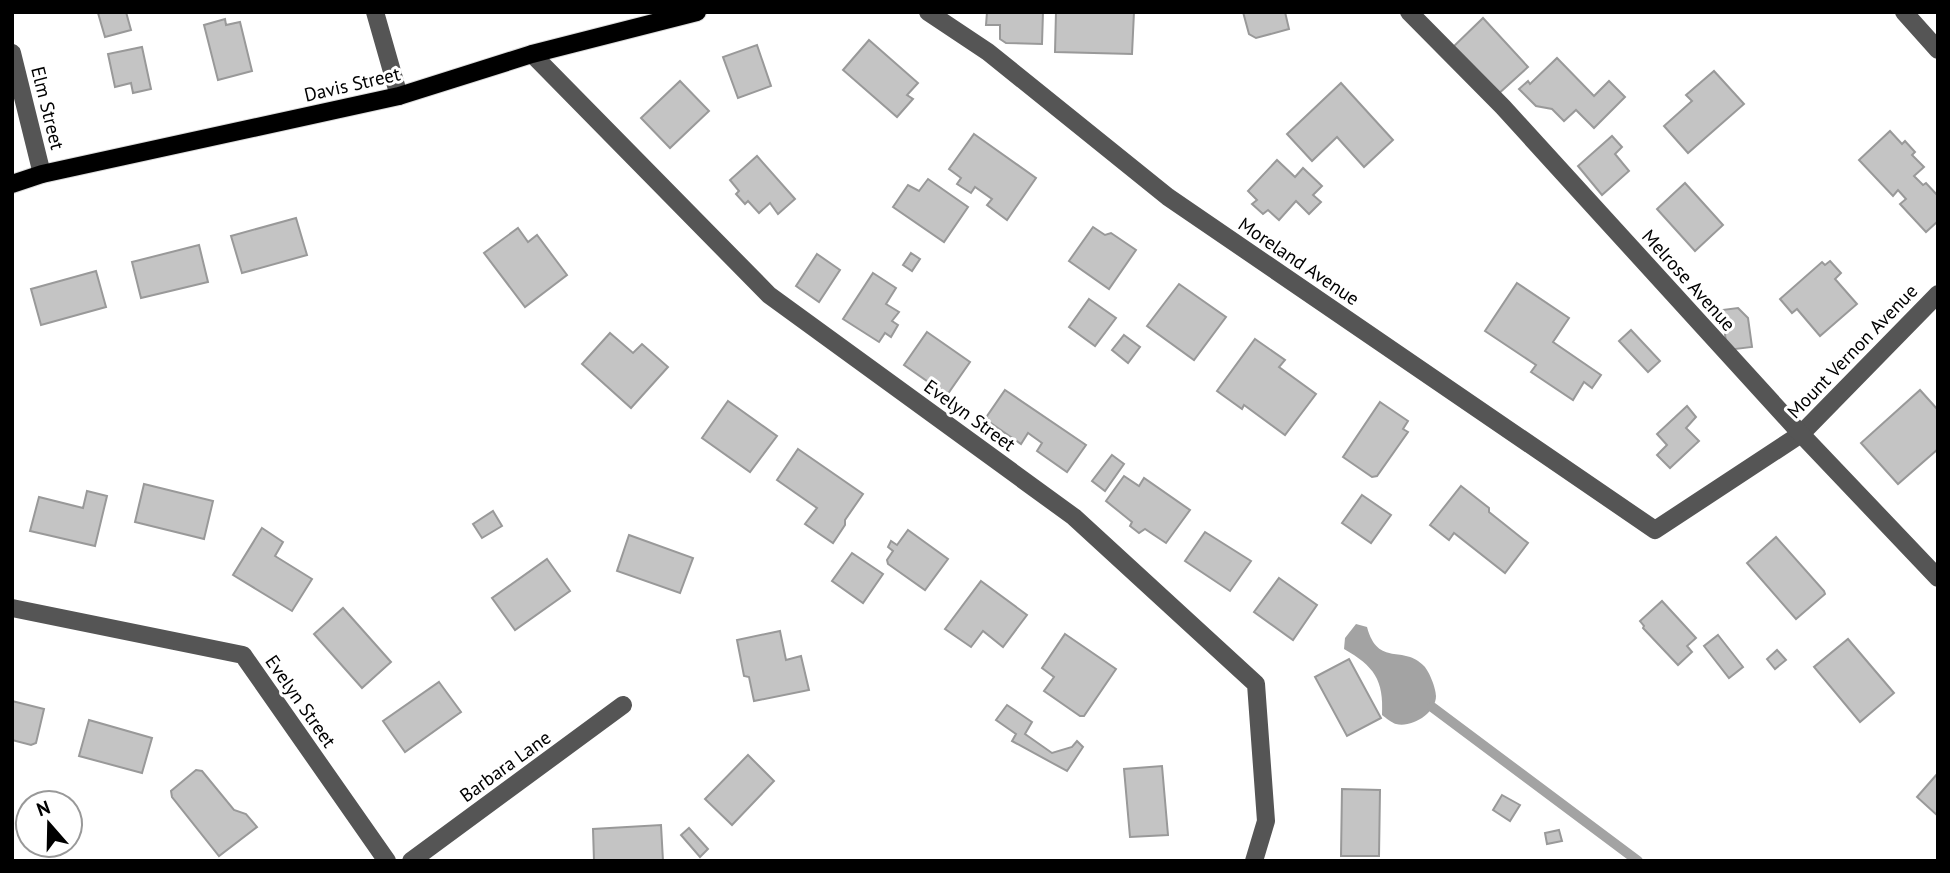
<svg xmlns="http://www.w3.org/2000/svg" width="1950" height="873" font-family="'PT Sans',sans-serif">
	<rect width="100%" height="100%" fill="#fff"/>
	<path fill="#a3a3a3" d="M1356 624 1367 627C1378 668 1404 644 1424 666 1429 671 1436 688 1436 696 1436 713 1412 728 1396 724 1392 723 1386 718 1382 715 1384 680 1374 666 1344 649L1345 638Z"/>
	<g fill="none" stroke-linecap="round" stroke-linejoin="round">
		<path stroke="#a3a3a3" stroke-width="10" d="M1432 707 1638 861"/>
	</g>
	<g fill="#c4c4c4" stroke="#999" stroke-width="2">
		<path d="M126 12 131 30 105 37 98 13Z"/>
		<path d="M987 12H1043L1042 44 1006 43 1000 39V25H986Z"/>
		<path d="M1056 12H1134L1132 54 1055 52Z"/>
		<path d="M1243 12H1285L1289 29 1256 38 1249 34Z"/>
		<path d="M1483 18 1528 67 1497 95 1453 47Z"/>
		<path d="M225 19 226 25 240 22 252 71 218 80 204 25Z"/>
		<path d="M869 40 918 83 907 95 913 99 897 117 843 70Z"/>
		<path d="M757 45 771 86 738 98 723 57Z"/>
		<path d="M142 47 151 89 133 93 131 83 115 87 108 54Z"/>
		<path d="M1557 58 1594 96 1609 81 1625 97 1594 128 1576 110 1564 121 1552 109 1536 106 1519 89 1528 81 1530 84Z"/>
		<path d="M1714 71 1744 104 1688 153 1664 126 1692 101 1686 95Z"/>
		<path d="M680 81 709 111 670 148 641 118Z"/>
		<path d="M1341 83 1393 140 1364 167 1337 137 1312 161 1287 134Z"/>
		<path d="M1890 131 1902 144 1905 141 1915 152 1912 155 1924 167 1914 176 1923 185 1926 183 1938 196V221L1926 232 1900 204 1906 199 1898 190 1893 196 1859 160Z"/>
		<path d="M974 134 1036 178 1007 220 987 205 992 199 975 187 971 193 957 184 961 178 949 169Z"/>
		<path d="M1612 136 1622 147 1615 154 1629 171 1602 195 1578 166Z"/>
		<path d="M757 156 795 199 778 214 770 203 759 213 748 201 745 204 736 194 739 191 730 180Z"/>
		<path d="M1277 160 1295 177 1303 168 1322 186 1313 195 1321 202 1309 214 1296 201 1279 220 1268 210 1263 214 1252 204 1257 200 1248 191Z"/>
		<path d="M928 179 968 207 944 242 893 207 908 185 919 191Z"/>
		<path d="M1685 183 1723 225 1695 251 1657 209Z"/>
		<path d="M296 218 307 255 242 273 231 236Z"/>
		<path d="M1093 227 1105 235 1111 233 1136 250 1109 289 1069 261Z"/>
		<path d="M518 228 528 242 537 235 567 275 525 307 484 253Z"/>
		<path d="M199 245 208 282 141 298 132 262Z"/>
		<path d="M911 253 920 259 912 271 903 265Z"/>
		<path d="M817 254 840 270 819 302 796 286Z"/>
		<path d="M1830 261 1841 273 1835 279 1857 304 1820 336 1797 309 1792 313 1780 299 1822 262 1825 265Z"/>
		<path d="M96 271 106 307 41 325 31 289Z"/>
		<path d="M873 273 896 288 886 304 899 312 892 321 898 325 891 337 885 333 879 342 843 319Z"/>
		<path d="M1517 283 1569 318 1553 342 1601 375 1592 388 1584 382 1573 400 1531 372 1536 365 1485 331Z"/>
		<path d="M1179 284 1226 317 1194 360 1147 326Z"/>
		<path d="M1089 299 1116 318 1095 346 1069 327Z"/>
		<path d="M1738 308 1748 318 1752 347 1727 350 1722 310Z"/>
		<path d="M1631 330 1660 361 1648 372 1619 341Z"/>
		<path d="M927 332 970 362 947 395 904 365Z"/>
		<path d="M610 333 633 353 642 344 668 367 631 408 582 364Z"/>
		<path d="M1124 335 1140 347 1128 363 1112 350Z"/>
		<path d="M1255 339 1285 360 1279 367 1316 394 1285 435 1244 405 1242 409 1217 391Z"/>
		<path d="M1005 390 1086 445 1067 472 1037 451 1042 443 1028 433 1021 444 985 419Z"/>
		<path d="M1920 390 1938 410V449L1898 484 1861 443Z"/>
		<path d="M728 401 777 436 750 472 702 438Z"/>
		<path d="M1380 402 1408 421 1403 429 1408 432 1377 476 1372 477 1343 457Z"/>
		<path d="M1687 406 1696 417 1686 428 1699 441 1670 468 1657 455 1667 445 1657 434Z"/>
		<path d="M798 449 863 494 845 520V525L833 543 805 524 817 508 777 480Z"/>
		<path d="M1112 455 1124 464 1105 491 1092 481Z"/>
		<path d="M1124 476 1139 486 1144 478 1190 510 1166 543 1145 529 1139 533 1130 526 1132 522 1106 501Z"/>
		<path d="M144 484 213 501 204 539 135 522Z"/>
		<path d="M1461 486 1489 508V512L1528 543 1505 573 1454 533 1449 540 1430 525Z"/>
		<path d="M87 491 107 496 95 546 30 531 39 497 83 508Z"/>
		<path d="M1362 495 1391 515 1371 543 1342 523Z"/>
		<path d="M493 511 502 526 482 538 473 524Z"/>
		<path d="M262 528 283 542 275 556 312 579 292 611 233 575Z"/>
		<path d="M908 530 948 559 925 590 888 564 887 560 893 551 888 547 891 541 897 545Z"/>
		<path d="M1205 532 1251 561 1230 591 1185 561Z"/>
		<path d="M629 535 693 558 680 593 617 571Z"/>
		<path d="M1776 537 1824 591 1825 594 1796 619 1747 563Z"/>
		<path d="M852 553 883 574 863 603 832 581Z"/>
		<path d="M547 559 570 591 515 630 492 598Z"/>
		<path d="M1279 578 1317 605 1293 640 1254 612Z"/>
		<path d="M981 581 1027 615 1003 647 983 631 971 647 945 629Z"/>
		<path d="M1662 601 1696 638 1687 646 1692 652 1678 665 1643 628 1644 626 1640 621Z"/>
		<path d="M343 608 391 662 362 688 314 634Z"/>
		<path d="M780 631 786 660 801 656 809 690 754 701 749 677 744 676 737 640Z"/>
		<path d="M1065 634 1116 669 1084 716H1080L1044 691 1054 677 1042 668Z"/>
		<path d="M1718 635 1743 667 1729 678 1704 646Z"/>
		<path d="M1848 639 1894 693 1860 722 1814 667Z"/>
		<path d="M1777 650 1786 660 1775 669 1767 659Z"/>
		<path d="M1349 659 1381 718 1347 736 1315 677Z"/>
		<path d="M439 682 461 712 405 752 383 721Z"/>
		<path d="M12 701 44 709 36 743 31 745 12 740Z"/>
		<path d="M1007 705 1032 722 1025 734 1052 753 1072 747 1077 741 1083 747 1067 771 1012 741 1016 734 996 720Z"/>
		<path d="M89 720 152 738 142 773 79 756Z"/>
		<path d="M748 755 774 781 732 825 705 799Z"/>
		<path d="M1162 766 1168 835 1130 837 1124 769Z"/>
		<path d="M196 770 202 771 234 810 246 814 257 827 219 856 172 797 171 791Z"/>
		<path d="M1938 773V816L1917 797Z"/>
		<path d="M1342 789 1380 790 1379 856H1341Z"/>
		<path d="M1502 795 1520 805 1510 821 1493 810Z"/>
		<path d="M661 825 663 861H594L593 829Z"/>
		<path d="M689 828 708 849 700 857 681 835Z"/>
		<path d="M1559 830 1562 841 1547 844 1545 833Z"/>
	</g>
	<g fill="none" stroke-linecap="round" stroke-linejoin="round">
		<g stroke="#dbdbdb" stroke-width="20">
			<path id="major" d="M12 184 42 174 399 96 532 54 697 12"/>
		</g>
		<g stroke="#555" stroke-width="18">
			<path d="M375 12 399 96"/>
			<path d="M928 12 988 52 1168 197 1655 530 1801 434 1938 294"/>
			<path d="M1409 12 1503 107 1801 434 1938 578"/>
			<path d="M1904 12 1938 50"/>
			<path d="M12 53 42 174"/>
			<path d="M532 54 769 295 1074 517 1256 684 1266 821 1254 861"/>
			<path d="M12 608 243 655 387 861"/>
			<path d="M411 861 623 705"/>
		</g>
		<use href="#major" stroke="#000" stroke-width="18"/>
	</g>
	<g text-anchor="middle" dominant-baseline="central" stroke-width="6" stroke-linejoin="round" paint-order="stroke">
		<g font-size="19" fill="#000" stroke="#fff">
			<text transform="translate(352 84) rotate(-13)">Davis Street</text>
			<text transform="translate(48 108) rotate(76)">Elm Street</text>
			<text transform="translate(1299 261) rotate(34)">Moreland Avenue</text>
			<text transform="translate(1689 280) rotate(48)">Melrose Avenue</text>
			<text transform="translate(1852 351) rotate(-46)">Mount Vernon Avenue</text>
			<text transform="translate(970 415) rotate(36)">Evelyn Street</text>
			<text transform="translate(301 701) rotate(55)">Evelyn Street</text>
			<text transform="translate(505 766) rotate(-36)">Barbara Lane</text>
		</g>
	</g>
	<rect width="1950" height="873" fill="none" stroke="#000000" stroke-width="28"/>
	<g transform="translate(49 824) rotate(340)"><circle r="33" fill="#ffffff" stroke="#999999" stroke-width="2"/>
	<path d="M0-5L12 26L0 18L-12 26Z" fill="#000000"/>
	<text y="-10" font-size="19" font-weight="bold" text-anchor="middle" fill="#000000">N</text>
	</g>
</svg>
